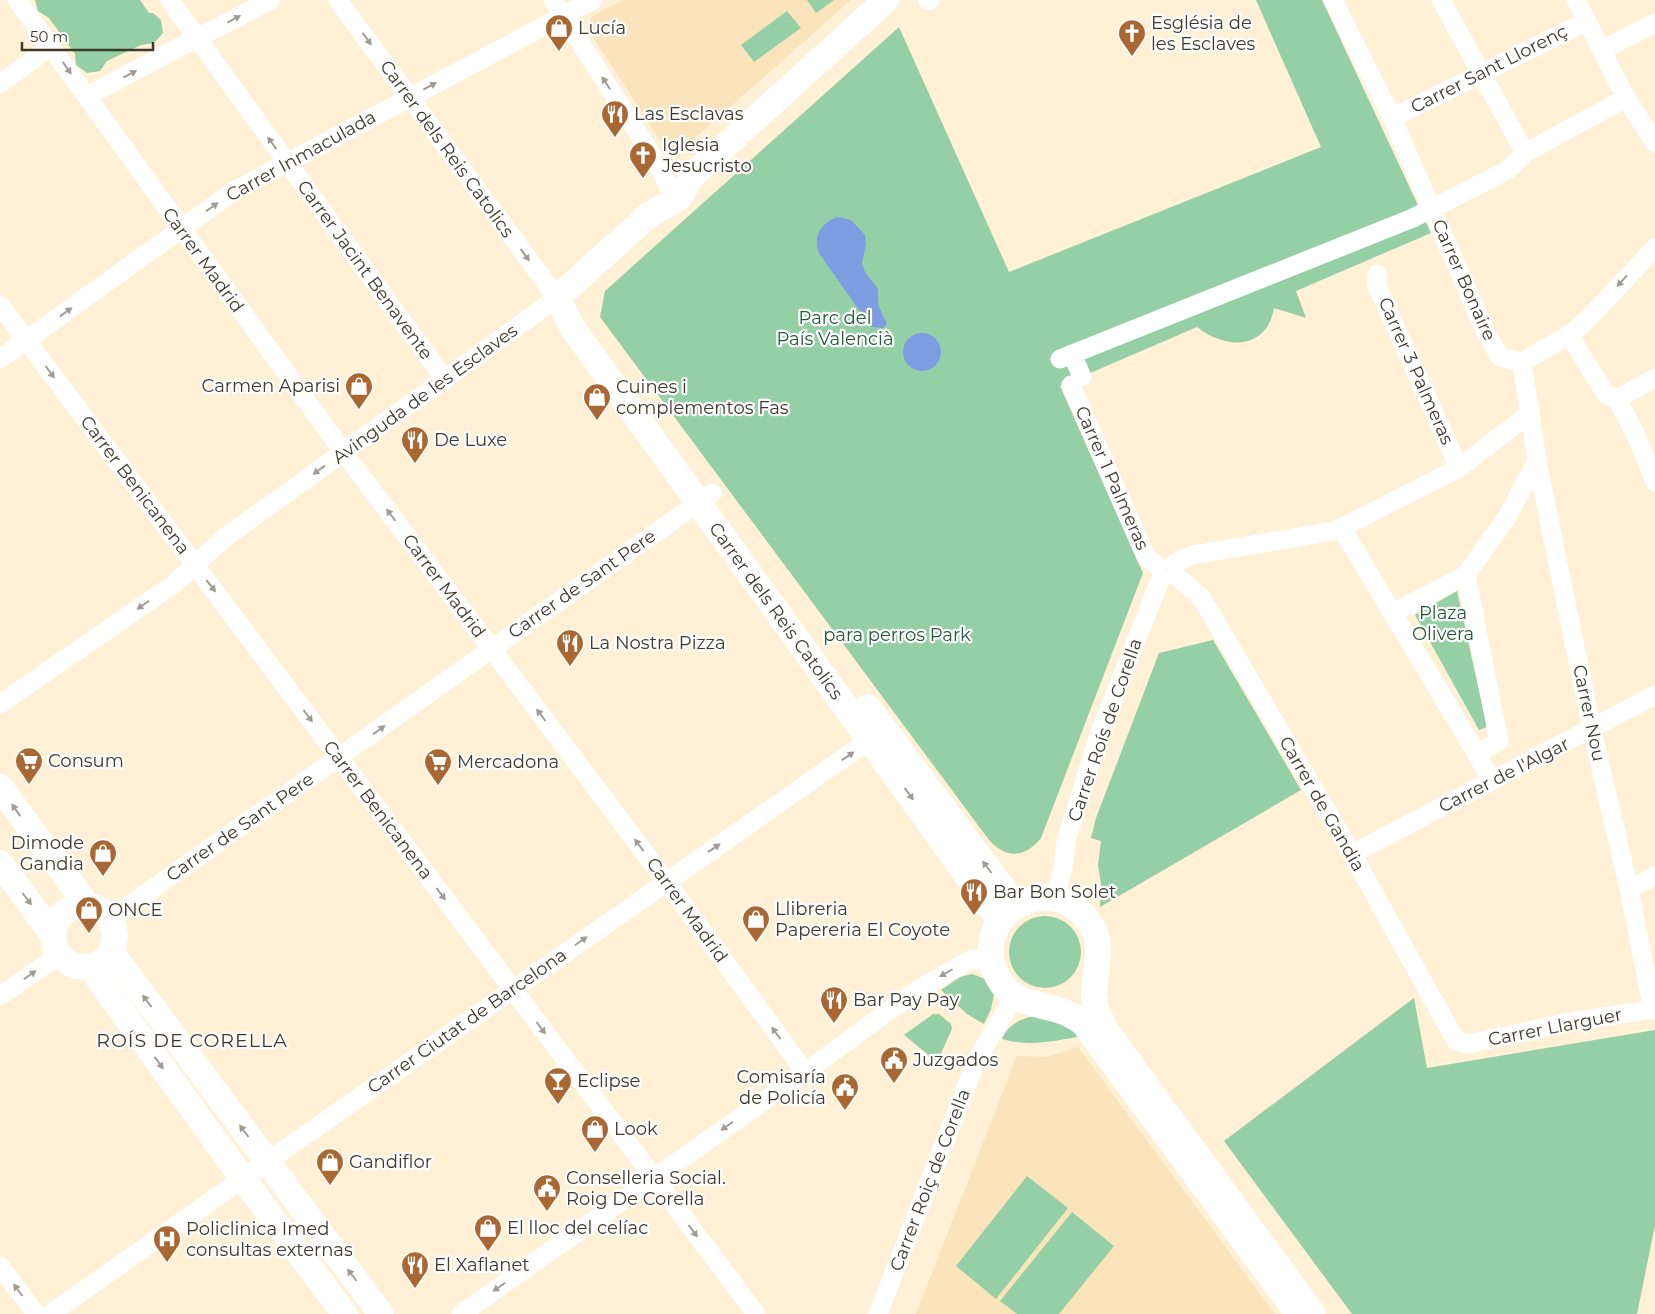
<svg xmlns="http://www.w3.org/2000/svg" width="1655" height="1314" font-family="Montserrat,sans-serif">
	<rect width="100%" height="100%" fill="#fff0d6"/>
	<g fill="#fbe4bc">
		<path d="M623 0H851L679 152 667 151 587 28 592 16Z"/>
		<path d="M1078 1047 1275 1314H916L1017 1056 1047 1057Z"/>
	</g>
	<g fill="#95cfa5">
		<path d="M35 0H140L149 13H153L161 20 163 33 154 43 141 45 107 61 100 71 87 73 76 65 75 54 49 18 38 11Z"/>
		<path d="M807 0H834L816 13Z"/>
		<path d="M1256 0H1322L1431 233 1296 291 1306 318 1274 308C1267 350 1226 350 1197 327L1060 386 1143 573 1041 838C1025 858 1006 859 989 840L600 317 605 291 899 27 1009 272 1321 147Z"/>
		<path d="M787 11 801 28 754 62 741 45Z"/>
		<path d="M1457 591 1487 727 1479 730 1415 615Z"/>
		<path d="M1213 640 1301 790 1100 907 1101 884 1098 865 1101 841 1091 838 1096 818 1159 653Z"/>
		<circle cx="1045" cy="952" r="36"/>
		<path d="M972 974 985 979 994 994 991 1009 984 1024 967 1014 941 990 960 977Z"/>
		<path d="M1414 998 1427 1068 1655 1030V1225L1637 1314H1352L1224 1141Z"/>
		<path d="M933 1014H939L951 1024 952 1029 937 1062 904 1035Z"/>
		<path d="M1044 1015 1082 1036C1055 1041 1029 1047 1002 1039 1009 1022 1026 1016 1044 1015Z"/>
		<path d="M1027 1176 1068 1208 996 1299 956 1266Z"/>
		<path d="M1072 1212 1114 1246 1059 1314H1017L1000 1301Z"/>
	</g>
	<g fill="#7c9de2">
		<path d="M838 217 851 220 865 235 866 244 862 263 865 272 878 289V305L887 324 883 328 871 327 819 253C812 236 822 222 838 217Z"/>
		<circle cx="922" cy="352" r="19"/>
	</g>
	<g fill="none" stroke-linecap="round" stroke-linejoin="round">
		<g stroke="#fff" stroke-width="19">
			<path d="M17 0 344 453 666 881 805 1072"/>
			<path d="M271 0 197 38 445 380"/>
			<path d="M553 0 654 158 668 185"/>
			<path d="M927 0H930"/>
			<path d="M1333 0 1392 118 1486 333 1500 357 1522 362"/>
			<path d="M1441 0 1525 153"/>
			<path d="M1576 0 1626 98 1655 143"/>
			<path d="M1602 50 1655 23"/>
			<path d="M0 84 51 46"/>
			<path d="M87 96 197 38 170 0"/>
			<path d="M1392 118 1587 21"/>
			<path d="M1377 274V286L1459 468"/>
			<path d="M0 305 756 1314"/>
			<path d="M1569 335 1606 394 1617 399"/>
			<path d="M1072 354 1082 377"/>
			<path d="M0 359 234 191 593 0"/>
			<path d="M1060 359 1413 218 1508 170 1525 153 1626 98"/>
			<path d="M1071 385 1146 557 1158 566"/>
			<path d="M1617 399 1636 435 1655 482"/>
			<path d="M1617 399 1655 378"/>
			<path d="M1341 527 1477 754 1491 781"/>
			<path d="M1175 563 1193 555 1335 531 1459 468 1529 414"/>
			<path d="M1466 575 1507 517 1537 461"/>
			<path d="M1176 576 1201 597 1352 854 1456 1041 1467 1044 1571 1022 1655 1009"/>
			<path d="M1393 613 1466 575 1499 741 1477 754"/>
			<path d="M0 704 174 584 223 539 557 298 338 0"/>
			<path d="M1352 854 1655 695"/>
			<path d="M1629 889 1655 876"/>
			<path d="M1055 898 1063 868 1066 841 1100 732 1161 578"/>
			<path d="M110 919 712 493"/>
			<path d="M0 996 59 955"/>
			<path d="M1653 1010 1629 889 1592 730 1537 461 1522 362 1569 335 1583 324 1655 248"/>
			<path d="M0 1266 36 1314"/>
			<path d="M50 1314 878 734"/>
			<path d="M461 1314 805 1072 919 989 970 960 991 958"/>
			<path d="M878 1314 977 1059 1015 996"/>
		</g>
		<g stroke="#fff" stroke-width="26">
			<path d="M557 298 574 330 1000 921"/>
			<path d="M557 298 649 215 680 197 691 177 886 0"/>
			<path d="M868 707 1016 906"/>
			<path d="M0 787 87 905"/>
			<path d="M0 863 53 935"/>
			<circle cx="84" cy="936" r="31"/>
			<path d="M111 952 381 1314"/>
			<path d="M90 967 243 1179 345 1314"/>
			<path d="M1298 1314 1085 1025C1062 1001 1022 1012 1002 984 960 923 1046 862 1090 923 1106 945 1093 972 1094 997 1095 1010 1101 1021 1107 1032L1313 1314"/>
		</g>
	</g>
	<defs><path id="oneway-solid" d="M-6-.8H1V-3.2L6.5 0L1 3.2V.8H-6Z" transform="scale(1.25)"/></defs>
	<g fill="#9f9c95">
		<use href="#oneway-solid" transform="translate(234 19) rotate(-28)"/>
		<use href="#oneway-solid" transform="translate(367 39) rotate(54)"/>
		<use href="#oneway-solid" transform="translate(67 68) rotate(55)"/>
		<use href="#oneway-solid" transform="translate(130 74) rotate(-28)"/>
		<use href="#oneway-solid" transform="translate(606 83) rotate(-123)"/>
		<use href="#oneway-solid" transform="translate(430 86) rotate(-28)"/>
		<use href="#oneway-solid" transform="translate(272 143) rotate(-126)"/>
		<use href="#oneway-solid" transform="translate(212 207) rotate(-36)"/>
		<use href="#oneway-solid" transform="translate(525 255) rotate(54)"/>
		<use href="#oneway-solid" transform="translate(1622 281) rotate(132)"/>
		<use href="#oneway-solid" transform="translate(66 312) rotate(-36)"/>
		<use href="#oneway-solid" transform="translate(50 372) rotate(53)"/>
		<use href="#oneway-solid" transform="translate(319 470) rotate(144)"/>
		<use href="#oneway-solid" transform="translate(391 515) rotate(-127)"/>
		<use href="#oneway-solid" transform="translate(211 586) rotate(52)"/>
		<use href="#oneway-solid" transform="translate(143 605) rotate(145)"/>
		<use href="#oneway-solid" transform="translate(541 715) rotate(-127)"/>
		<use href="#oneway-solid" transform="translate(308 716) rotate(53)"/>
		<use href="#oneway-solid" transform="translate(379 730) rotate(-36)"/>
		<use href="#oneway-solid" transform="translate(848 756) rotate(-34)"/>
		<use href="#oneway-solid" transform="translate(909 794) rotate(54)"/>
		<use href="#oneway-solid" transform="translate(16 810) rotate(-125)"/>
		<use href="#oneway-solid" transform="translate(639 845) rotate(-127)"/>
		<use href="#oneway-solid" transform="translate(714 848) rotate(-34)"/>
		<use href="#oneway-solid" transform="translate(987 867) rotate(-127)"/>
		<use href="#oneway-solid" transform="translate(441 894) rotate(53)"/>
		<use href="#oneway-solid" transform="translate(27 899) rotate(53)"/>
		<use href="#oneway-solid" transform="translate(581 941) rotate(-35)"/>
		<use href="#oneway-solid" transform="translate(946 973) rotate(150)"/>
		<use href="#oneway-solid" transform="translate(30 975) rotate(-35)"/>
		<use href="#oneway-solid" transform="translate(147 1001) rotate(-127)"/>
		<use href="#oneway-solid" transform="translate(541 1028) rotate(53)"/>
		<use href="#oneway-solid" transform="translate(776 1033) rotate(-126)"/>
		<use href="#oneway-solid" transform="translate(159 1063) rotate(54)"/>
		<use href="#oneway-solid" transform="translate(727 1126) rotate(145)"/>
		<use href="#oneway-solid" transform="translate(244 1131) rotate(-127)"/>
		<use href="#oneway-solid" transform="translate(693 1231) rotate(53)"/>
		<use href="#oneway-solid" transform="translate(352 1275) rotate(-127)"/>
		<use href="#oneway-solid" transform="translate(499 1287) rotate(145)"/>
		<use href="#oneway-solid" transform="translate(18 1290) rotate(-127)"/>
	</g>
	<defs>
		<g id="shop-pin" transform="scale(1.4375)"><path d="M0 17L-7.5 6A9.5 9.5 0 1 1 7.5 6Z" fill="#a96833" stroke="#fff"/><path d="M-5-2.5h2.3a2.7 3.5 0 0 1 5.4 0H5L5.5 6h-11ZM-1.5-2.5h3a1.5 2.3 0 0 0-3 0Z" fill="#fff"/></g>
		<g id="church-pin" transform="scale(1.4375)"><path d="M0 17L-7.5 6A9.5 9.5 0 1 1 7.5 6Z" fill="#a96833" stroke="#fff"/><path d="M-1.2-6h2.4v3.5h3.3v2.4h-3.3V6h-2.4V-.1h-3.3v-2.4h3.3Z" fill="#fff"/></g>
		<g id="restaurant-pin" transform="scale(1.4375)"><path d="M0 17L-7.5 6A9.5 9.5 0 1 1 7.5 6Z" fill="#a96833" stroke="#fff"/><path d="M-5-6h1v4h1v-4h1v4h1v-4h1v5L-1.5 .5V6h-2V.5L-5-1ZM5-6V6H3V1.5H1.5Q1.5-4 5-6Z" fill="#fff"/></g>
		<g id="supermarket-pin" transform="scale(1.4375)"><path d="M0 17L-7.5 6A9.5 9.5 0 1 1 7.5 6Z" fill="#a96833" stroke="#fff"/><path d="M-6-5.5h2.5l.6 2H6L4.5 2H-2.5L-4.4-4H-6ZM-1.5 3.2a1.3 1.3 0 1 0 .1 0ZM3 3.2a1.3 1.3 0 1 0 .1 0Z" fill="#fff"/></g>
		<g id="civic-pin" transform="scale(1.4375)"><path d="M0 17L-7.5 6A9.5 9.5 0 1 1 7.5 6Z" fill="#a96833" stroke="#fff"/><path d="M-.6-6.5H3V-4.5H.6V-3L4-1V1h2V6H-6V1h2V-1L-.6-3ZM-1.2 2.5V6h2.4V2.5Z" fill="#fff"/></g>
		<g id="bar-pin" transform="scale(1.4375)"><path d="M0 17L-7.5 6A9.5 9.5 0 1 1 7.5 6Z" fill="#a96833" stroke="#fff"/><path d="M-6-5H6L.8 .8V4.5H3.5V6h-7V4.5H-.8V.8Z" fill="#fff"/></g>
		<g id="hospital-pin" transform="scale(1.4375)"><path d="M0 17L-7.5 6A9.5 9.5 0 1 1 7.5 6Z" fill="#a96833" stroke="#fff"/><path d="M-5-5h3v3.5h4V-5h3V5h-3V1.5h-4V5h-3Z" fill="#fff"/></g>
	</defs>
	<g fill-rule="evenodd">
		<use href="#shop-pin" x="559" y="28"/>
		<use href="#church-pin" x="1132" y="33"/>
		<use href="#restaurant-pin" x="615" y="114"/>
		<use href="#church-pin" x="643" y="155"/>
		<use href="#shop-pin" x="359" y="386"/>
		<use href="#shop-pin" x="597" y="397"/>
		<use href="#restaurant-pin" x="415" y="440"/>
		<use href="#restaurant-pin" x="570" y="643"/>
		<use href="#supermarket-pin" x="29" y="761"/>
		<use href="#supermarket-pin" x="438" y="762"/>
		<use href="#shop-pin" x="103" y="853"/>
		<use href="#restaurant-pin" x="974" y="892"/>
		<use href="#shop-pin" x="89" y="910"/>
		<use href="#shop-pin" x="756" y="919"/>
		<use href="#restaurant-pin" x="834" y="1000"/>
		<use href="#civic-pin" x="894" y="1060"/>
		<use href="#bar-pin" x="558" y="1081"/>
		<use href="#civic-pin" x="845" y="1087"/>
		<use href="#shop-pin" x="595" y="1129"/>
		<use href="#shop-pin" x="330" y="1162"/>
		<use href="#civic-pin" x="547" y="1188"/>
		<use href="#shop-pin" x="488" y="1228"/>
		<use href="#hospital-pin" x="167" y="1239"/>
		<use href="#restaurant-pin" x="415" y="1265"/>
	</g>
	<g text-anchor="middle" dominant-baseline="central" stroke-width="4.5" stroke-linejoin="round" paint-order="stroke">
		<g font-size="18" fill="#3f382b" stroke="#fff" text-anchor="start">
			<text x="1151" y="23">Església de<tspan x="1151" dy="21">les Esclaves</tspan></text>
			<text x="578" y="28">Lucía</text>
			<text x="634" y="114">Las Esclavas</text>
			<text x="662" y="145">Iglesia<tspan x="662" dy="21">Jesucristo</tspan></text>
			<text x="340" y="386" text-anchor="end">Carmen Aparisi</text>
			<text x="616" y="387">Cuines i<tspan x="616" dy="21">complementos Fas</tspan></text>
			<text x="434" y="440">De Luxe</text>
			<text x="589" y="643">La Nostra Pizza</text>
			<text x="48" y="761">Consum</text>
			<text x="457" y="762">Mercadona</text>
			<text x="84" y="843" text-anchor="end">Dimode<tspan x="84" dy="21">Gandia</tspan></text>
			<text x="993" y="892">Bar Bon Solet</text>
			<text x="775" y="909">Llibreria<tspan x="775" dy="21">Papereria El Coyote</tspan></text>
			<text x="108" y="910">ONCE</text>
			<text x="853" y="1000">Bar Pay Pay</text>
			<text x="913" y="1060">Juzgados</text>
			<text x="826" y="1077" text-anchor="end">Comisaría<tspan x="826" dy="21">de Policía</tspan></text>
			<text x="577" y="1081">Eclipse</text>
			<text x="614" y="1129">Look</text>
			<text x="349" y="1162">Gandiflor</text>
			<text x="566" y="1178">Conselleria Social.<tspan x="566" dy="21">Roig De Corella</tspan></text>
			<text x="507" y="1228">El lloc del celíac</text>
			<text x="186" y="1229">Policlinica Imed<tspan x="186" dy="21">consultas externas</tspan></text>
			<text x="434" y="1265">El Xaflanet</text>
		</g>
		<g font-size="18" fill="#3f382b" stroke="#fff">
			<text transform="translate(1489 69) rotate(-27)">Carrer Sant Llorenç</text>
			<text transform="translate(447 149) rotate(54)">Carrer dels Reis Catolics</text>
			<text transform="translate(301 156) rotate(-29)">Carrer Inmaculada</text>
			<text transform="translate(203 260) rotate(54)">Carrer Madrid</text>
			<text transform="translate(365 270) rotate(54)">Carrer Jacint Benavente</text>
			<text transform="translate(1464 280) rotate(66)">Carrer Bonaire</text>
			<text transform="translate(1416 371) rotate(66)">Carrer 3 Palmeras</text>
			<text transform="translate(425 394) rotate(-36)">Avinguda de les Esclaves</text>
			<text transform="translate(1112 478) rotate(66)">Carrer 1 Palmeras</text>
			<text transform="translate(135 485) rotate(53)">Carrer Benicanena</text>
			<text transform="translate(582 584) rotate(-35)">Carrer de Sant Pere</text>
			<text transform="translate(444 586) rotate(53)">Carrer Madrid</text>
			<text transform="translate(776 611) rotate(54)">Carrer dels Reis Catolics</text>
			<text transform="translate(1589 713) rotate(78)">Carrer Nou</text>
			<text transform="translate(1105 730) rotate(-71)">Carrer Roís de Corella</text>
			<text transform="translate(1504 775) rotate(-27)">Carrer de l'Algar</text>
			<text transform="translate(1322 804) rotate(60)">Carrer de Gandia</text>
			<text transform="translate(378 810) rotate(53)">Carrer Benicanena</text>
			<text transform="translate(240 827) rotate(-35)">Carrer de Sant Pere</text>
			<text transform="translate(687 910) rotate(54)">Carrer Madrid</text>
			<text transform="translate(467 1021) rotate(-35)">Carrer Ciutat de Barcelona</text>
			<text transform="translate(1555 1027) rotate(-11)">Carrer Llarguer</text>
			<text transform="translate(930 1180) rotate(-69)">Carrer Roiç de Corella</text>
		</g>
		<g font-size="18" fill="#235936" stroke="#fff">
			<text x="835" y="318">Parc del<tspan x="835" dy="21">País Valencià</tspan></text>
			<text x="1443" y="613">Plaza<tspan x="1443" dy="21">Olivera</tspan></text>
			<text x="897" y="635">para perros Park</text>
		</g>
		<g font-size="19" letter-spacing="1" fill="#3f382b" stroke="#fff">
			<text x="192" y="1040">ROÍS DE CORELLA</text>
		</g>
	</g>
	<path d="M22 42v8h131v-8" fill="none" stroke="#3f382b" stroke-width="2.5"/>
	<text x="30" y="42" font-size="15" fill="#3f382b" stroke="#ffffff" stroke-width="4" paint-order="stroke">50 m</text>
</svg>
